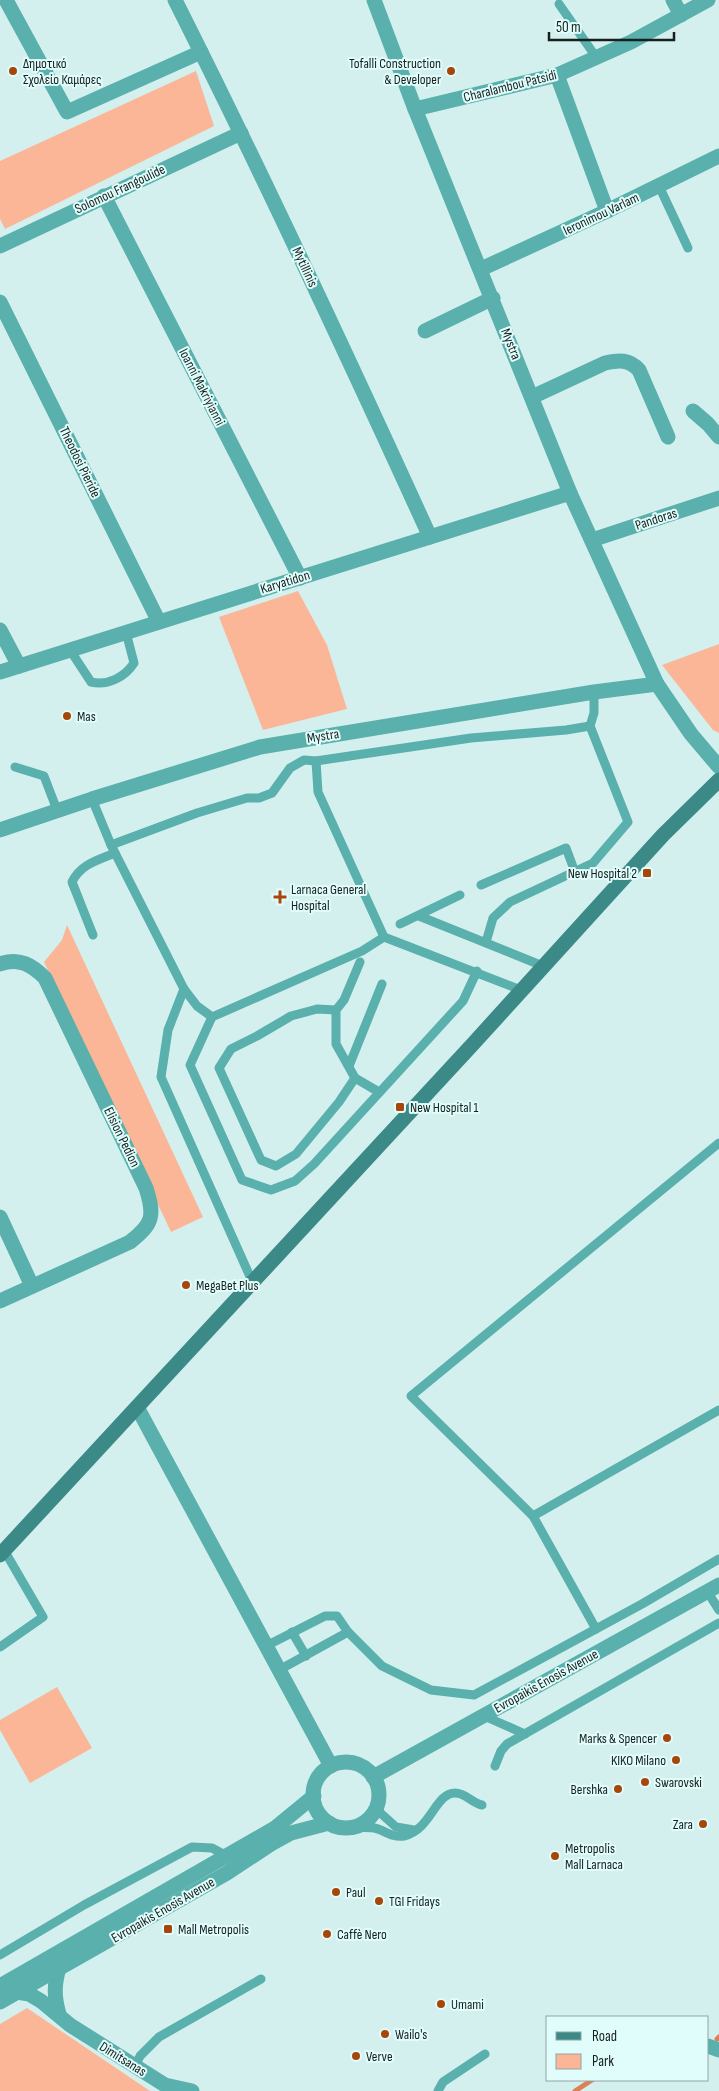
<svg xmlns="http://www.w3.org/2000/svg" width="719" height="2091" font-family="'Sofia Sans Condensed',sans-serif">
	<rect width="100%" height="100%" fill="#d4f0ee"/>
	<g fill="#fbb697">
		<path d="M196 71 214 126 5 229 0 219V161Z"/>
		<path d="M298 591 327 645 347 709 263 730 219 617Z"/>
		<path d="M719 644V733L713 730 662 665Z"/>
		<path d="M67 925 203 1217 171 1232 44 962 62 940Z"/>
		<path d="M57 1687 92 1748 30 1783 0 1730V1720Z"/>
		<path d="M27 2008 150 2091H0V2024Z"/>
	</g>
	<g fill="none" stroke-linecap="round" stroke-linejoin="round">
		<g stroke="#dd8056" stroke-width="5">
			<path d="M717 2039 719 2037"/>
			<path d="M575 2091 592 2080"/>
		</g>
		<g stroke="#59b0ac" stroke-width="9">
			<path d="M559 4 596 57"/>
			<path d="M659 186 688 248"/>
			<path d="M70 650 91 682C108 686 125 677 134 663L126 632"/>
			<path d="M15 767 44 776 57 810"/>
			<path d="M92 799 111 845 184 989 168 1030 161 1077 252 1281"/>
			<path d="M111 845 197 813 247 798H259L272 793 290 768 304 760 316 761"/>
			<path d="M481 885 566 848 575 872"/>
			<path d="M419 916 543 966"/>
			<path d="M400 924 460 895"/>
			<path d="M93 935 72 882C81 864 98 860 115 853"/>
			<path d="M384 937 362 951 212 1017 190 1065 242 1180 271 1190 295 1181 314 1164 463 1001 477 971"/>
			<path d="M486 942 493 918 510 902 593 863 628 822 590 726 594 713V692"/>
			<path d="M360 962 344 1000 336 1010V1044L355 1078 379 1092"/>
			<path d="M184 989 197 1006 212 1017"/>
			<path d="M521 990 384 937 318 792 316 761 471 738 566 730 590 726"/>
			<path d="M336 1010 317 1009 291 1016 257 1036 231 1049 219 1068 261 1160 276 1166 296 1154 339 1102 355 1078"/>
			<path d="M349 1066 382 984"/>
			<path d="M533 1516 411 1396 719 1143"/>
			<path d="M707 1591 719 1610"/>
			<path d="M596 1629 533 1516 719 1410"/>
			<path d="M292 1632 306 1656"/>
			<path d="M266 1646 325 1616H337L348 1632 382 1666 431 1690 474 1695 642 1604 719 1559"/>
			<path d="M0 1647 43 1617 4 1550"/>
			<path d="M279 1670 348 1632"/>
			<path d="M484 1716 525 1734"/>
			<path d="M495 1766 501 1751 507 1744 719 1623"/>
			<path d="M376 1809 396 1827 414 1830"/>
			<path d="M351 1827C359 1828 367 1827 374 1828 385 1830 391 1838 404 1836 431 1830 435 1793 455 1793 466 1793 472 1803 482 1805"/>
			<path d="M0 1955 84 1905 192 1847 212 1848 227 1856"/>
			<path d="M135 2067 140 2056 159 2037 261 1979"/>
			<path d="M438 2091 443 2082 485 2054"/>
		</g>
		<g stroke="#59b0ac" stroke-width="15">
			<path d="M6 0 67 112 201 52"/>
			<path d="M175 0C264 177 348 357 430 537"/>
			<path d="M374 0 415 109 570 493 657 684 691 734 719 767"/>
			<path d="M673 0 681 15"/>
			<path d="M557 75 607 211"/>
			<path d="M415 109 557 75 631 42 708 0"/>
			<path d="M104 196 300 578"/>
			<path d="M0 246 241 133"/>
			<path d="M481 269 607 211 719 156"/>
			<path d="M0 302 159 622"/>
			<path d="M425 331 493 298"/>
			<path d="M532 397 605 363C619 360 629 359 639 370L668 437"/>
			<path d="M693 411 708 424 719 437"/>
			<path d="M592 540 719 498"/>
			<path d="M0 630 19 666"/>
			<path d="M0 672 570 493"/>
			<path d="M0 830 92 799 260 747 594 692 657 684"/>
			<path d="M0 964C19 957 32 965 45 978L146 1188C155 1216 153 1224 130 1242L0 1301"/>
			<path d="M0 1217 32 1286"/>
			<path d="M137 1407 331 1766"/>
			<circle cx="346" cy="1795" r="33"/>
			<path d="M373 1777 719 1585"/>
			<path d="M59 1968C54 1985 54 1997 59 2014"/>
			<path d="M0 1986 275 1828 314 1796"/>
			<path d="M17 1992 29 1994 41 2001 70 2025 165 2085 192 2091"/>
			<path d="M0 2002 227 1873 271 1844 291 1833 329 1823"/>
			<path d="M708 2046 719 2050"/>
		</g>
		<path stroke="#3c8a87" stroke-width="15" d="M0 1555 472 1045 663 835 719 780"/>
	</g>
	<g fill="#a8460a" stroke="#e1fdfb" stroke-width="2">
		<circle cx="13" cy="71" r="5"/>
		<circle cx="451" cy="71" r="5"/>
		<circle cx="67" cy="716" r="5"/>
		<rect x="642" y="868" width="10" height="10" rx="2.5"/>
		<path d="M277.5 889.5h5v5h5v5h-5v5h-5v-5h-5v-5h5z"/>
		<rect x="395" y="1102" width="10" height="10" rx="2.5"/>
		<circle cx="186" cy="1285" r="5"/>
		<circle cx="667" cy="1738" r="5"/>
		<circle cx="676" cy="1760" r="5"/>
		<circle cx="645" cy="1782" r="5"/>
		<circle cx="618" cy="1789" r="5"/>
		<circle cx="703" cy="1824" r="5"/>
		<circle cx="555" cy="1856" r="5"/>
		<circle cx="336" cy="1892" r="5"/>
		<circle cx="379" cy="1901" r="5"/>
		<rect x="163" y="1924" width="10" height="10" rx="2.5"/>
		<circle cx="327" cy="1934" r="5"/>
		<circle cx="441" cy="2004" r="5"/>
		<circle cx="385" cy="2034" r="5"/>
		<circle cx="356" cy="2056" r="5"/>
	</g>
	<g text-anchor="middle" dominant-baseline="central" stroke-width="4" stroke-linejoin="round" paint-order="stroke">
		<g font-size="14" fill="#16201f" stroke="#e1fdfb" text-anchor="start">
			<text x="23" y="63">Δημοτικό<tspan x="23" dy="16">Σχολείο Καμάρες</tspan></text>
			<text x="441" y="63" text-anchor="end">Tofalli Construction<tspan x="441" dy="16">&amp; Developer</tspan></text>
			<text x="77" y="716">Mas</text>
			<text x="637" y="873" text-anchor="end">New Hospital 2</text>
			<text x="291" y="889">Larnaca General<tspan x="291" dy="16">Hospital</tspan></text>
			<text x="410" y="1107">New Hospital 1</text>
			<text x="196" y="1285">MegaBet Plus</text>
			<text x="657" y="1738" text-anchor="end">Marks &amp; Spencer</text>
			<text x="666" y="1760" text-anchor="end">KIKO Milano</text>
			<text x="655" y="1782">Swarovski</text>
			<text x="608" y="1789" text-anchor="end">Bershka</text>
			<text x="693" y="1824" text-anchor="end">Zara</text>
			<text x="565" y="1848">Metropolis<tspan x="565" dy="16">Mall Larnaca</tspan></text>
			<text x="346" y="1892">Paul</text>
			<text x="389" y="1901">TGI Fridays</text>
			<text x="178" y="1929">Mall Metropolis</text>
			<text x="337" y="1934">Caffè Nero</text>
			<text x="451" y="2004">Umami</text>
			<text x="395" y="2034">Wailo's</text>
			<text x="366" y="2056">Verve</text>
		</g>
		<g font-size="14" fill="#16201f" stroke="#e1fdfb">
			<text transform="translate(510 86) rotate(-14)">Charalambou Patsidi</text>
			<text transform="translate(120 189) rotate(-25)">Solomou Frangoulide</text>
			<text transform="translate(601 214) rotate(-25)">Ieronimou Varlam</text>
			<text transform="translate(305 267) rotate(65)">Mytillinis</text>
			<text transform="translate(511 344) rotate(68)">Mystra</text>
			<text transform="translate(202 387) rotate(63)">Ioanni Makriyianni</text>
			<text transform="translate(80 462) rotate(64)">Theodosi Pieride</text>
			<text transform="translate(656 519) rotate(-18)">Pandoras</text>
			<text transform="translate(285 582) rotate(-17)">Karyatidon</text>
			<text transform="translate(323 736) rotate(-9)">Mystra</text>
			<text transform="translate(122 1137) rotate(64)">Elision Pedion</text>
			<text transform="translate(546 1681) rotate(-29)">Evropaikis Enosis Avenue</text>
			<text transform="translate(163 1910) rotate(-30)">Evropaikis Enosis Avenue</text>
			<text transform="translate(123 2059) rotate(32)">Dimitsanas</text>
		</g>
	</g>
	<rect x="546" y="2016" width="162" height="65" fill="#e1fdfb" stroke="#90a5a3"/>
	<rect x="556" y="2032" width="25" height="8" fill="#3c8a87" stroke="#90a5a3"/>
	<text x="592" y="2041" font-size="15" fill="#16201f">Road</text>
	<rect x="556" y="2054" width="25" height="15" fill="#fbb697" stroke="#90a5a3"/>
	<text x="592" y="2066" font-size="15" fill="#16201f">Park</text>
	<path d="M549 32v8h125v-8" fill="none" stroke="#16201f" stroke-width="2.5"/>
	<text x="556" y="32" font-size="15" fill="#16201f" stroke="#e1fdfb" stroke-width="4" paint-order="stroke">50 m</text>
</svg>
